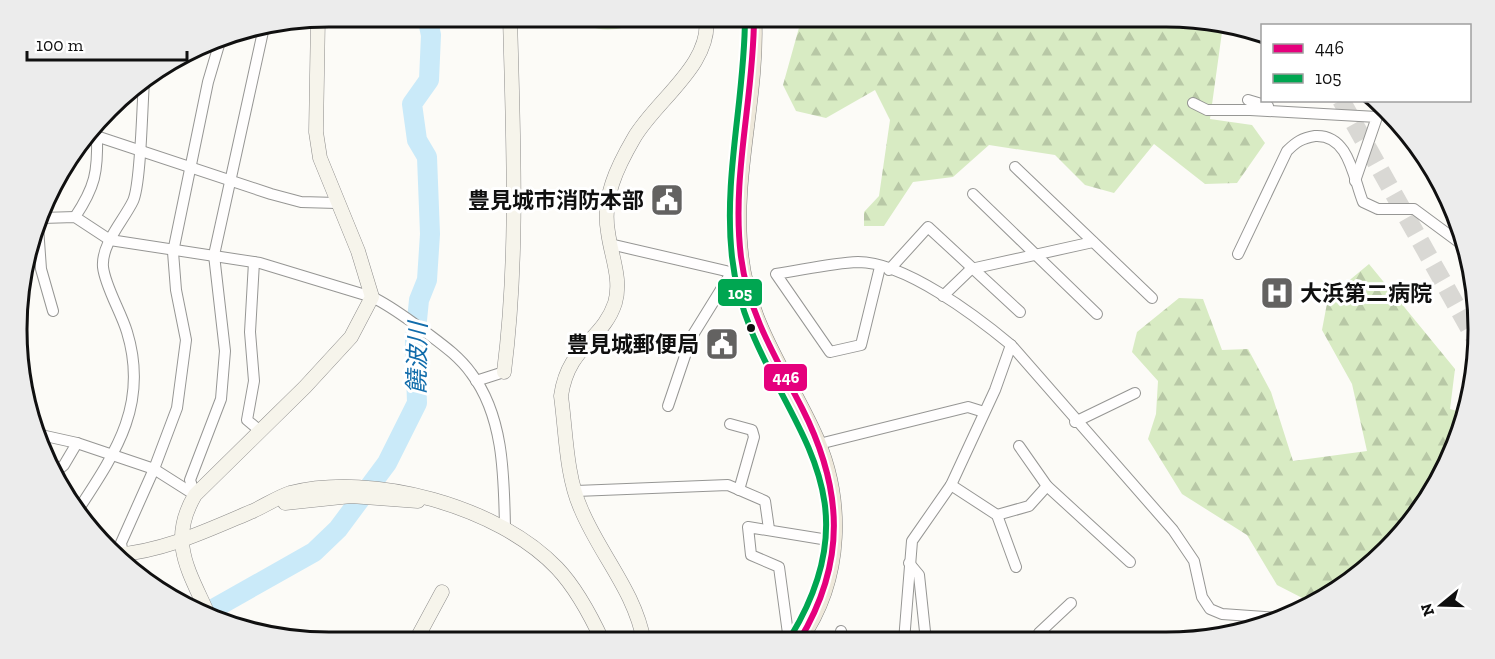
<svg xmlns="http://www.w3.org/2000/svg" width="1495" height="659" font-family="'Zilla Slab','Noto Sans JP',serif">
	<defs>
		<pattern id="forest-firs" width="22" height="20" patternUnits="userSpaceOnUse" patternTransform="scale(1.5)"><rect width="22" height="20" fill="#d8ebc3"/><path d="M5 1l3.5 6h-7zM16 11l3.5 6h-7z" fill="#b8c8a6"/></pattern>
	</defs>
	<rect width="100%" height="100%" fill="#fcfbf7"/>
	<g fill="url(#forest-firs)">
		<path d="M574 17H641V23C619 31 591 34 574 17Z"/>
		<path d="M802 17H1166L1219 25 1222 32 1210 119 1252 125 1265 143 1237 183 1205 184 1154 144 1114 193 1085 185 1055 155 989 145 953 177 913 182 884 226H864V212L879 196 890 120 875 90 826 118 796 111 783 85Z"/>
		<path d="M1369 264 1455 369 1450 409 1464 413C1458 462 1408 533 1371 565 1354 580 1332 591 1314 604L1277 585 1247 535 1182 494 1148 439 1156 414 1158 381 1132 352 1137 332 1179 298 1203 299 1222 350 1248 349 1271 392 1293 461 1367 451 1352 384 1322 330 1328 298Z"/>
	</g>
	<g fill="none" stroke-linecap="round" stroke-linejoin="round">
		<path stroke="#caeaf9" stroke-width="20" d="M206 613 314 552 338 529 387 463 417 403 415 340 419 300 427 280 430 234 427 157 417 140 412 104 429 80 431 35 427 17"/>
		<path stroke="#d9d8d4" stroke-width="18" stroke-dasharray="18 9" stroke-linecap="butt" d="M1341 100 1474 337"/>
		<g stroke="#969694" stroke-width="12">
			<g id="street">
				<path d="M1248 100 1268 106"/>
				<path d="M1193 103 1207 110H1250L1377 117 1355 181"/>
				<path d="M90 134 271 194 301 202 337 203"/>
				<path d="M1015 167 1152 298"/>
				<path d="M973 194 1097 314"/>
				<path d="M75 217C95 187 98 172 97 136"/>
				<path d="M42 218 75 217 110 240 260 263 372 297C391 306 406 318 423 330 440 343 458 355 471 373 504 416 504 477 505 529"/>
				<path d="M38 227 41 269 53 311"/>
				<path d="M610 244 726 271 730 275"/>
				<path d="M1238 254 1287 151C1296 142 1302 138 1315 136 1349 134 1353 177 1363 202L1378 209H1414L1460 243"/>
				<path d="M254 262 250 332 254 381 247 420 259 430"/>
				<path d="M880 267 861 345 830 352 776 274C803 270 831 263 858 262 905 262 976 316 1011 345L1173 530 1194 561 1202 597 1210 609 1222 614 1280 618"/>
				<path d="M889 270 928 227 1020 312"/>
				<path d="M943 296 971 269 1093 242"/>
				<path d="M476 381 504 372"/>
				<path d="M668 406 691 338 730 275 744 279"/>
				<path d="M1075 422 1135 393"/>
				<path d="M730 424 752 430 754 437 739 490"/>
				<path d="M41 435 77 443 154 469 195 495"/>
				<path d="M819 444 968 407 984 412"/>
				<path d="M1019 446 1047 486 1130 562"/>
				<path d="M54 473 64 465 77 443"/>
				<path d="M951 485 997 515 1016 567"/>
				<path d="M576 491 728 485 765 501 769 529"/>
				<path d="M195 495 190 480 221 399 225 351 214 255 264 27"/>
				<path d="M78 510C116 452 149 404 127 332 121 312 105 286 103 267 101 244 124 220 133 201 141 184 142 106 144 82"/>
				<path d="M997 515 1029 506 1047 486"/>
				<path d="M909 563 919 575 926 641"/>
				<path d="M125 566 121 543 154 469 177 408 186 340 176 290 173 252 208 82 221 38"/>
				<path d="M841 631 844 641"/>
				<path d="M1036 640 1039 633 1071 603"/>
				<path d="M789 641 779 567 751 555 748 527 822 539 835 544"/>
				<path d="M904 641 912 541 951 485 995 390 1011 345"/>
			</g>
		</g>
		<g stroke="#8d8c8b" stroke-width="15">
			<g id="secondary">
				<path d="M504 372C519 254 513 135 510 17"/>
				<path d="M285 503 351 496 418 501"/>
				<path d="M115 555C165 551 208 530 253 511 266 505 278 497 290 493 373 472 498 506 557 568 577 589 591 616 603 642"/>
				<path d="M208 614C188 569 168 541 195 495L305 387 351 337 372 297 358 251 320 158 316 132 318 18"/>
				<path d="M415 642 442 592"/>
				<path d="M644 642C635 591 600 555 581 509 566 476 566 432 561 396 568 346 603 340 615 303 622 279 611 256 608 232 602 198 617 167 634 138 656 100 713 64 706 17"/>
			</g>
		</g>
		<g stroke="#848381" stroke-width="16">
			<path id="primary" d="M754 17C758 97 731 177 741 257 748 321 785 372 812 429 845 497 843 579 799 641"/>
		</g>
		<use href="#street" stroke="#fffefe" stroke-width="10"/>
		<use href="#secondary" stroke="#f6f4eb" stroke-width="14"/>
		<use href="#primary" stroke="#eee8da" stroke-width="15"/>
		<g stroke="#fff" stroke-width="10">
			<path id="bus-1" d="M754 17C754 97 731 177 741 257 748 313 777 360 802 408 843 489 847 562 799 641"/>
		</g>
		<g stroke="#fff" stroke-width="10">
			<path id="bus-2" d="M745 17C745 97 723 177 732 257 748 404 891 471 791 636"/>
		</g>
		<use href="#bus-1" stroke="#e5007d" stroke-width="6"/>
		<use href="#bus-2" stroke="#00a651" stroke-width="6"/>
	</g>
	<defs>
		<g id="civic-square" transform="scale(1.725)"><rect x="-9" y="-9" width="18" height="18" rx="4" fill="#636261" stroke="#fff"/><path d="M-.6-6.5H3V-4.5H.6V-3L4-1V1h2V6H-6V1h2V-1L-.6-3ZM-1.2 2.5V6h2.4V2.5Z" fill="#fff"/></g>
		<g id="hospital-square" transform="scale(1.725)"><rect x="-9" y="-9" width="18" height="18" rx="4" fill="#636261" stroke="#fff"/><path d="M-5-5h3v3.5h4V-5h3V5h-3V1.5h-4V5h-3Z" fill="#fff"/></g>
	</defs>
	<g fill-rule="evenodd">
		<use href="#civic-square" x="667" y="200"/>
		<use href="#hospital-square" x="1277" y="293"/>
		<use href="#civic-square" x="722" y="344"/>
	</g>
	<circle fill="#101010" stroke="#fff" stroke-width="2" cx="751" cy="328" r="5"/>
	<g text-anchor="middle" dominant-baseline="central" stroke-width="6" stroke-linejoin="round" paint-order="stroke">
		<g font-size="22" font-weight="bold" fill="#101010" stroke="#fff" text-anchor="end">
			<text x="644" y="200">豊見城市消防本部</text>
			<text x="1300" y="293" text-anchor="start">大浜第二病院</text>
			<text x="699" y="344">豊見城郵便局</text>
		</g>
		<g font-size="24" font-style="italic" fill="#116cab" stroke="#fff">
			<text transform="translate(417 358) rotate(-89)">饒波川</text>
		</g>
	</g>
	<path d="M0 0H1495V659H0ZM329 27H1166A302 302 0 0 1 1468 329V330A302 302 0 0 1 1166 632H329A302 302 0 0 1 27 330V329A302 302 0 0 1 329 27Z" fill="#ececec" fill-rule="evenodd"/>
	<path fill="none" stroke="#101010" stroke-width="3" d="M329 27H1166A302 302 0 0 1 1468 329V330A302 302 0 0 1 1166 632H329A302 302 0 0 1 27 330V329A302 302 0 0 1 329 27Z"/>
	<g stroke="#fff" stroke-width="2">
		<rect x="717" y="278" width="46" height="29" rx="6" fill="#00a651"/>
		<rect x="763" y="363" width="45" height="29" rx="6" fill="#e5007d"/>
	</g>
	<g font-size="16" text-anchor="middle" font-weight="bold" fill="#fff">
		<text x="740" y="299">105</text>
		<text x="786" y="383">446</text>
	</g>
	<rect x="1261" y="24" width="210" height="78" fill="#ffffff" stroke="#9f9f9f" stroke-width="1.5"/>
	<rect x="1273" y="44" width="30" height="9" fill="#e5007d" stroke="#9f9f9f" stroke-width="1.5"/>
	<text x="1315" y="54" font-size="18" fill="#101010">446</text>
	<rect x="1273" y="74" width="30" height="9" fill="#00a651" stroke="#9f9f9f" stroke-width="1.5"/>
	<text x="1315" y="84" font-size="18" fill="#101010">105</text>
	<g transform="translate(1441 605) rotate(251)" stroke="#ffffff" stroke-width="4.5" paint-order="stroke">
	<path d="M0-4.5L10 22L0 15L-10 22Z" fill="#101010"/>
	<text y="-9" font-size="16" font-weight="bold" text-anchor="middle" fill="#101010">N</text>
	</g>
	<path d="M27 51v9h160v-9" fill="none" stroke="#101010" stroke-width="3"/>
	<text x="36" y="51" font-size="18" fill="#101010" stroke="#ffffff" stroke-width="4.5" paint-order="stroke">100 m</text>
</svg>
